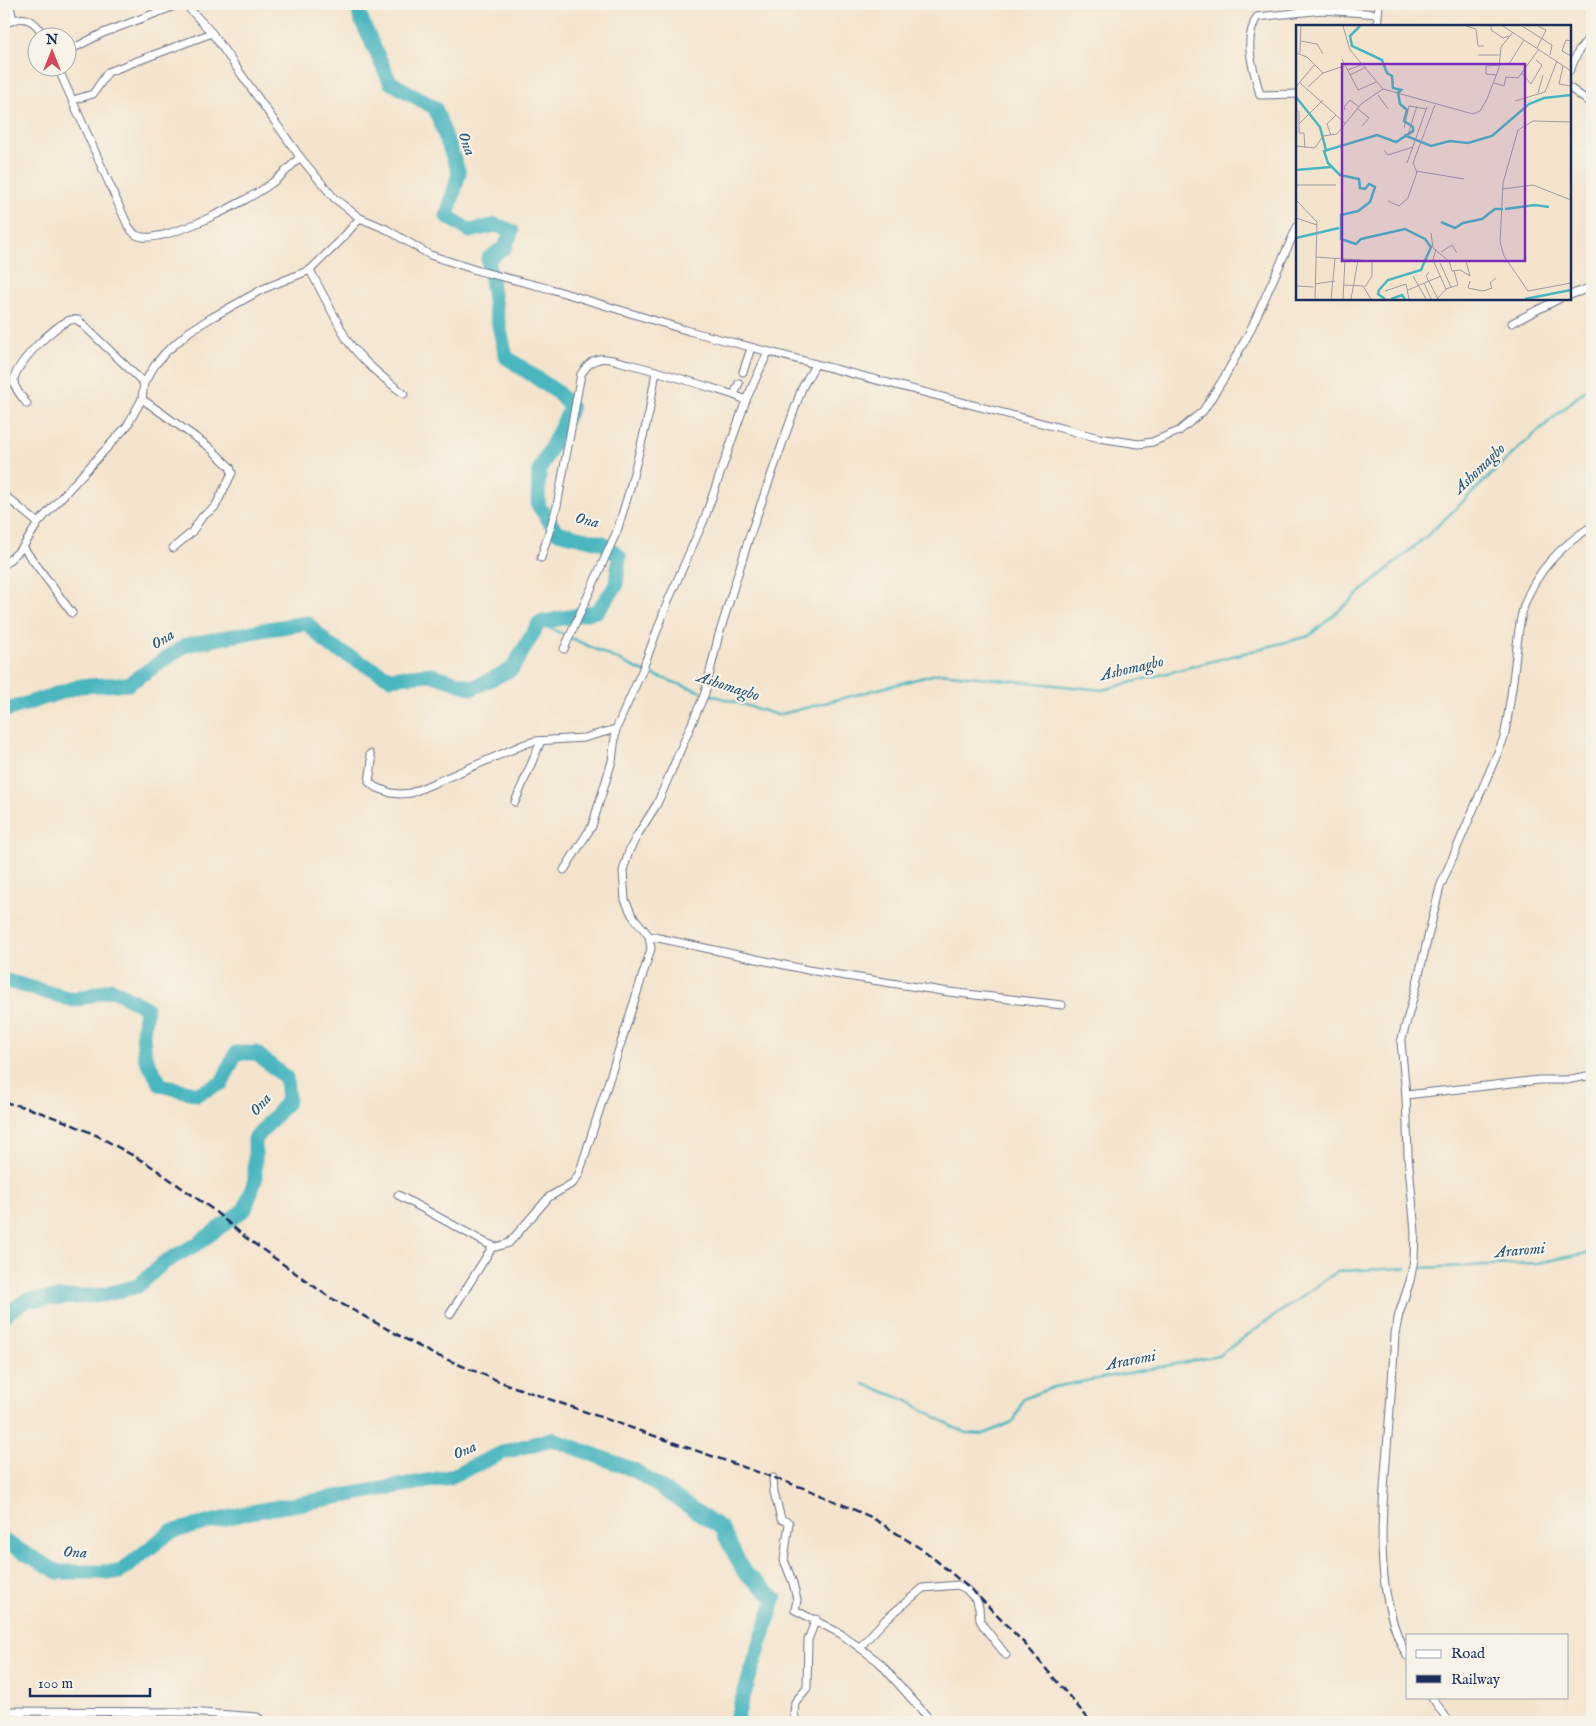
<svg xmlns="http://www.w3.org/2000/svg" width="1596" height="1726" font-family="'IM FELL English',serif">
	<rect width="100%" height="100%" fill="#f7f3e8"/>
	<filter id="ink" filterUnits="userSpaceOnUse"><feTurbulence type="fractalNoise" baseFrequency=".02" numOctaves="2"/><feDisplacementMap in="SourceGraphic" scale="10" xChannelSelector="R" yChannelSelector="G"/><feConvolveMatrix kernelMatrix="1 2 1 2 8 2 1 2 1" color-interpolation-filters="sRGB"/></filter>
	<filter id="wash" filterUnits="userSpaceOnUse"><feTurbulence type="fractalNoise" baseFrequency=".0096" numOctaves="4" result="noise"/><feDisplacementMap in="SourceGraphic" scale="20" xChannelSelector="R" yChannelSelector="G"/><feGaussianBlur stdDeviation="1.12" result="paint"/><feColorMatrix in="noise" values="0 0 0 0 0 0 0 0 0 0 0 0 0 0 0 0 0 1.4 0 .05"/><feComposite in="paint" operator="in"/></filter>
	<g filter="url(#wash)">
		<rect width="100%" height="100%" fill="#f4e4cd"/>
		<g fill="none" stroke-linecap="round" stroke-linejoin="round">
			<g stroke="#48b6c0" stroke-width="2.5">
				<path d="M539 623 642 671 705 693 778 715 940 673 1102 690 1309 636 1429 534 1520 447 1592 384"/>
				<path d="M1419 1268 1537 1263 1592 1252"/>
				<path d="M864 1384 908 1401 953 1427 967 1433 984 1434 1014 1421 1023 1399 1054 1387 1218 1356 1338 1271 1406 1268"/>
			</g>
			<g stroke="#48b6c0" stroke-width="15">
				<path d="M4 711 80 686 128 684 186 645 268 629 307 623 330 646 390 678 430 674 473 688 512 669 539 623 597 611 616 586 619 556 603 543 557 532 538 505 539 471 571 408 557 392 506 357 495 307 488 259 505 247 512 231 496 225 470 231 447 216 459 173 435 108 390 82 360 17 358 4"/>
				<path d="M4 980 74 1000 112 989 146 1008 143 1034 145 1057 161 1085 197 1094 222 1083 236 1053H256L286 1078 288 1101 255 1139V1180L245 1209 197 1244 163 1263 138 1286 103 1295 27 1300 4 1315"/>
				<path d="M4 1541 58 1572H120L170 1532 251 1512 450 1477 504 1452 552 1439 634 1470 721 1528 744 1572 775 1598 735 1722"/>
			</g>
		</g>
	</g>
	<g filter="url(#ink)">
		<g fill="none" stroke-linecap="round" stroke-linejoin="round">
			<g stroke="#676e85" stroke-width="9">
				<g id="minor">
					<path d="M9 4 13 19"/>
					<path d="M185 4 212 33 300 157 334 198 360 218 386 229 430 255 479 271 551 289 689 331 1099 438 1139 444 1152 442 1179 431 1203 411 1224 378 1249 333 1297 227"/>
					<path d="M4 25C22 13 35 18 45 38"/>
					<path d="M1377 26 1379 4"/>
					<path d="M68 51 103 33 180 4"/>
					<path d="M58 68 128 226C130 228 133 233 136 235 158 248 249 200 269 185 281 177 290 167 300 157"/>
					<path d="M1570 70 1579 50 1592 34"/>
					<path d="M1570 88 1592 104"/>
					<path d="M1297 94 1260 95C1254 69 1242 43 1257 17L1323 10 1378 14"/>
					<path d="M73 100 93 94 108 72 212 33"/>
					<path d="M310 270 347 340C362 361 383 378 404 394"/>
					<path d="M1570 295 1592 287"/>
					<path d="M1512 323 1559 299"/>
					<path d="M743 372 751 348"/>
					<path d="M142 399 209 447 230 467 232 473 215 507 202 517 191 533 173 548"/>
					<path d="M746 400 768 352"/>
					<path d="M27 404C23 398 14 389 14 381 13 366 56 323 71 320 73 319 76 320 78 320L144 383"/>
					<path d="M4 495 38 523"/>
					<path d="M23 547 72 613"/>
					<path d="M541 558 557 506 581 374C586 367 590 361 599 359 608 357 620 362 629 364 665 373 699 384 734 395"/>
					<path d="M4 565 23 547 38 523 127 426 142 399 144 383 155 365 165 353 190 331 211 318 263 289 310 270 340 241 360 218"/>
					<path d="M564 649 617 531 629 492 649 413 656 371"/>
					<path d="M370 754 372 761 369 782 375 787 391 793 400 794 411 793 525 744 535 741 584 738 616 729"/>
					<path d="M515 802 541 741"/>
					<path d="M564 870 592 826 612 761 616 729 642 671 668 601 704 520 746 400 734 395 739 383"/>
					<path d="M649 936 808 970 949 992 1062 1005"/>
					<path d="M1406 1095 1539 1080H1566L1592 1075"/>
					<path d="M398 1195 486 1243 496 1247 509 1243 549 1197 573 1183 579 1174 651 949 649 936 632 915 625 900 623 871 629 851 638 834 657 804 705 693 718 638 749 538 802 388 815 365"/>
					<path d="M450 1314 493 1246"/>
					<path d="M773 1478 774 1492 781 1519 789 1523 784 1560 793 1583 797 1600 795 1610 841 1634 879 1662 932 1722"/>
					<path d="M860 1647 885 1620 923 1588 958 1585 966 1589 977 1601 979 1608 980 1620 984 1627 1006 1655"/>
					<path d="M1407 1656C1373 1593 1382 1517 1387 1448 1390 1410 1393 1372 1395 1334L1399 1314 1410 1281 1414 1260 1415 1232 1408 1155 1406 1095 1401 1042 1415 991 1440 887 1504 738C1509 711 1513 683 1516 655 1518 637 1519 619 1525 603 1537 570 1564 544 1592 526"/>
					<path d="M1432 1697 1449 1722"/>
					<path d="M4 1711 189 1712 257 1717 264 1722"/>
					<path d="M22 1712V1722"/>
					<path d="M135 1712 139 1722"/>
					<path d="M797 1722 794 1715 795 1702 807 1688 808 1640 816 1619"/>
				</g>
			</g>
			<use href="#minor" stroke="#fff" stroke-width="7"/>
			<path stroke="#1b2f5e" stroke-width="2.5" stroke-dasharray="8 4" stroke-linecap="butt" d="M4 1102 28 1108 64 1121 98 1136 148 1164 212 1209 245 1237 329 1297 431 1353 506 1384 809 1490 871 1517 926 1552 975 1593 1025 1644 1091 1722"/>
		</g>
	</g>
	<g text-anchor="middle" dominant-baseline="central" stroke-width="4.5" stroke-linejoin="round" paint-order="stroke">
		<g font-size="16" font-style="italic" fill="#28587b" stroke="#f7f3e8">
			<text transform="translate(466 144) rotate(70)">Ona</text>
			<text transform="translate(1480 469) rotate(-44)">Ashomagbo</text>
			<text transform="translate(587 521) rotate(14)">Ona</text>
			<text transform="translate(163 640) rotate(-32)">Ona</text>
			<text transform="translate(1132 669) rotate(-13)">Ashomagbo</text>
			<text transform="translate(728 687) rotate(18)">Ashomagbo</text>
			<text transform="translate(261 1105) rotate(-49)">Ona</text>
			<text transform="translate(1520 1251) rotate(-5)">Araromi</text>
			<text transform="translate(1131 1361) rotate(-11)">Araromi</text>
			<text transform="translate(465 1451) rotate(-24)">Ona</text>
			<text transform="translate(75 1553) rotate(4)">Ona</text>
		</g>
	</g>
	<g transform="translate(1296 25)">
		<rect width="275" height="275" fill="#f4e4cd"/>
		<path fill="none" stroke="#48b6c0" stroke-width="2.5" d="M64 1 54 11 56 21 86 35 91 48 96 51 97 63 105 65 102 68 104 79 111 85 108 96 117 102V106L100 117 81 110 28 126 32 138 44 150 63 154 64 163 69 164 73 159 79 162 74 177 62 186 45 190V214L60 219 65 214 109 204 129 214 135 222 125 245 92 255 83 265 82 269 89 274M0 72 24 102 30 125M108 110 135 121 154 116 172 118 196 111 233 79 248 73 275 70M0 145 35 142M209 184 239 180 253 182M145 197 159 203 167 198 186 194 199 184H207M0 213 43 203M95 274 106 270 109 274M229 274 275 265"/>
		<path fill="none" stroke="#9d9ca1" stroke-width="1" d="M47 1 54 25 87 64 177 89 184 86 191 74 203 43 205 22 217 7M170 1 180 4 182 21H188M195 1V5L207 13 213 11M207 1 275 46M226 1 256 20 254 30M5 16 21 19 27 29M275 16 270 15 266 26 275 31M241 23 250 5 242 1M0 28 11 32 27 48M4 28 5 1M182 30H204M46 34 62 65 80 57M213 39 228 15M267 41 263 59 275 61M52 45 67 39M226 48 235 59 246 40 240 35M54 50 70 42M200 50 190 49V41L204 40M3 57 50 99M198 58 208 61 210 52 222 53 243 24M0 62 19 39M12 62 27 48 48 41M242 68 247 50M82 70 92 84M219 76 249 67 261 36M62 84 73 93 66 101M0 85 3 87V108H8M49 85 48 82 54 75 63 82M275 97 237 96 222 105 207 158 204 217 208 231 232 266 275 258M3 99 27 75M108 103 113 81 130 84M8 108 9 123M35 110 31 99 40 90M111 113 121 81M0 121 19 123 27 111 41 109 65 79 87 64M88 125 92 130 117 122M111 138 131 82M120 146 168 154M0 160H40M207 164 237 160 275 175M0 175 21 197 19 274M92 176 103 181 112 173 121 147 117 138 139 80M0 193 21 200M135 208 137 223 153 236 156 246 164 245 174 251M140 224 137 235 150 264M145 227 156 220 161 228M20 232 76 236V251L69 262M170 236 174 251M144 238 155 262M133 247 130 251 142 274M117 251 130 274M174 256 172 263 187 266 196 263 194 258 200 253M128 258 135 274M19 259 39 256M48 260 67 261 75 274M0 261 18 262M112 265 145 251M89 266 110 259 113 274M35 274 39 234M47 274 49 235M55 274 62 235M141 274 150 264 162 260 158 246"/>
		<path fill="#7b2cbf" fill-opacity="0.15" stroke="#7b2cbf" stroke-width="2.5" d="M46 39H229V236H46Z"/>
		<rect width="275" height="275" fill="none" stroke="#1b2f5e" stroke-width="2.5"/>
	</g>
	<rect width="1596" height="1726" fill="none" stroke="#f7f3e8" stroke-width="20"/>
	<rect x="1406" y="1634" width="162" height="65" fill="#f7f3e8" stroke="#9fa5b1"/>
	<rect x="1416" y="1650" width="25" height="8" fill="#ffffff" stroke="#9fa5b1"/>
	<text x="1451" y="1658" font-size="15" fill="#1b2f5e">Road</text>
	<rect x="1416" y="1675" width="25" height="8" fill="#1b2f5e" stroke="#9fa5b1"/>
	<text x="1451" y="1684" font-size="15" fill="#1b2f5e">Railway</text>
	<g transform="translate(52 52)"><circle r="24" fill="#f7f3e8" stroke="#9fa5b1"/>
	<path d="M0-4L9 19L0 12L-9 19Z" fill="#d1495b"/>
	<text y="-8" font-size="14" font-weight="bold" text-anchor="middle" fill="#1b2f5e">N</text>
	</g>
	<path d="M30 1688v8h120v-8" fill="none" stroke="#1b2f5e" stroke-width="2.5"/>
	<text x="38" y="1688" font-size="15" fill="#1b2f5e" stroke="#f7f3e8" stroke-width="4" paint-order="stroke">100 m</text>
</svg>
